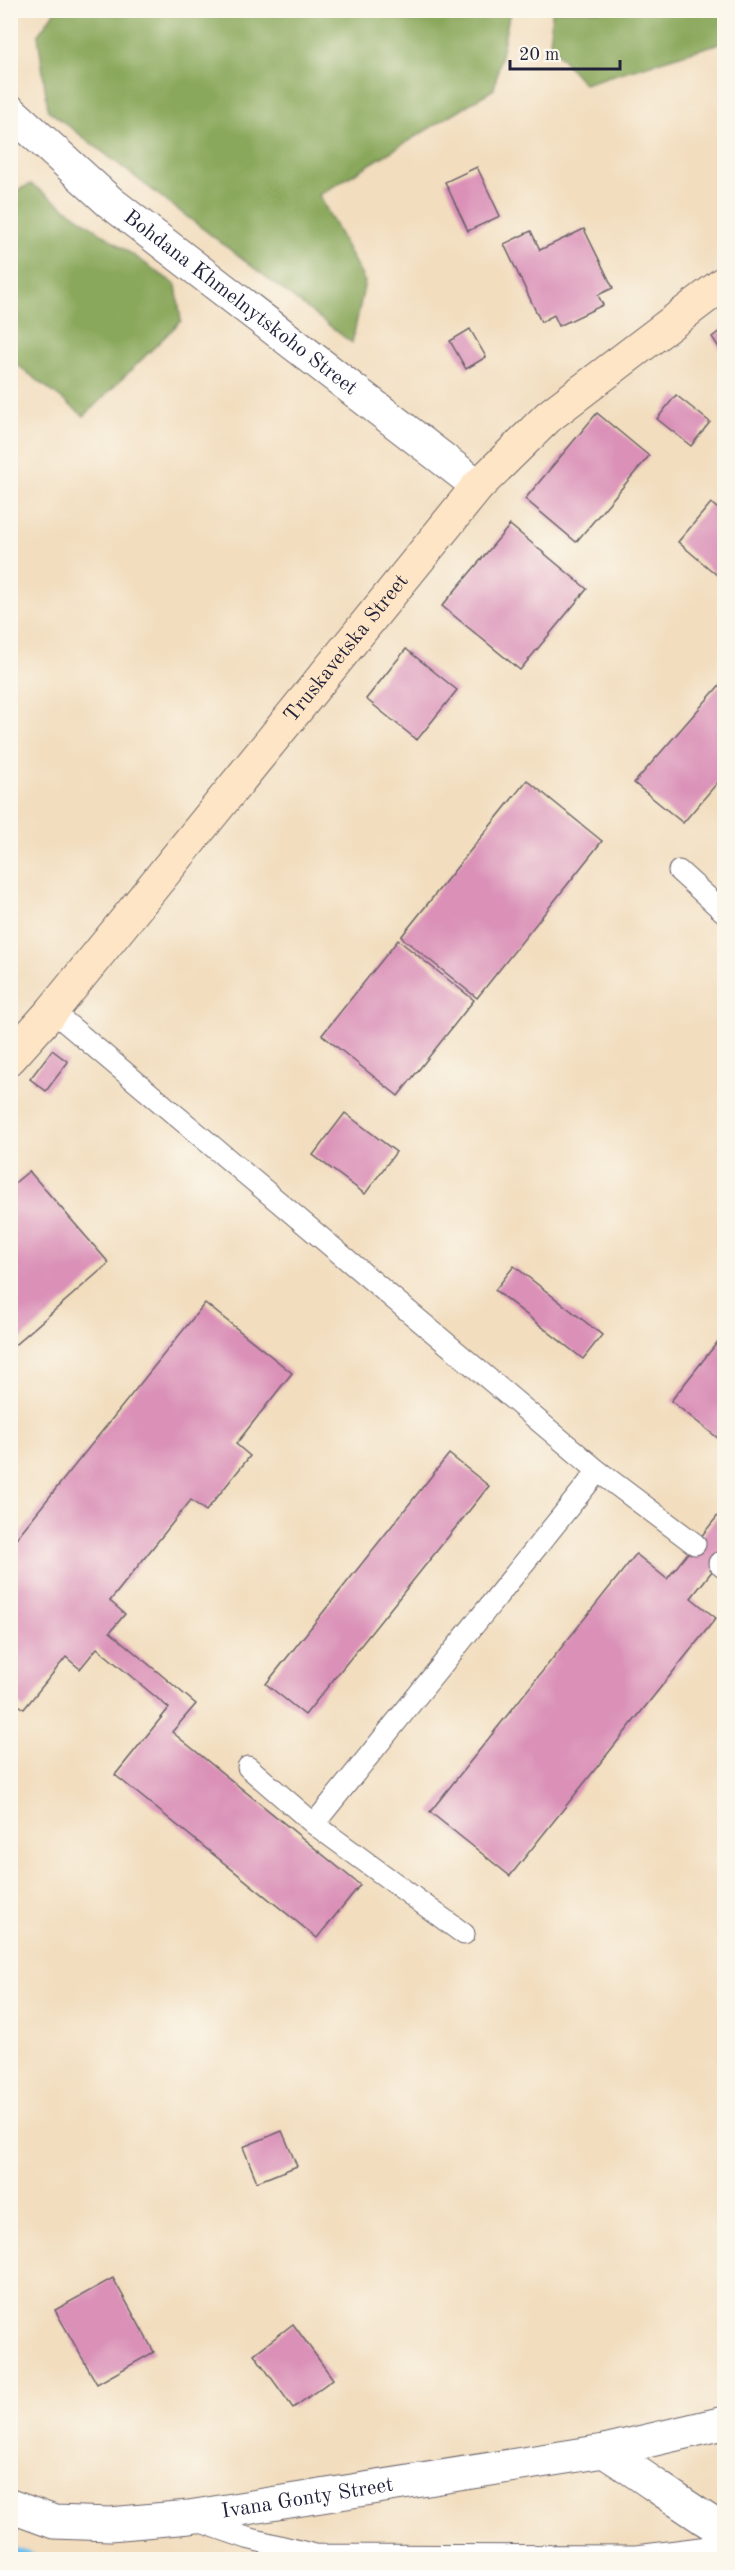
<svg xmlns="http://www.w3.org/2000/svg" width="735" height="2570" font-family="'Old Standard TT',serif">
	<rect width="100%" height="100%" fill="#fbf7ec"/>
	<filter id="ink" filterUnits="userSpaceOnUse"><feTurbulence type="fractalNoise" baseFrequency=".0167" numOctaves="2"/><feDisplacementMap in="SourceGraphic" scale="12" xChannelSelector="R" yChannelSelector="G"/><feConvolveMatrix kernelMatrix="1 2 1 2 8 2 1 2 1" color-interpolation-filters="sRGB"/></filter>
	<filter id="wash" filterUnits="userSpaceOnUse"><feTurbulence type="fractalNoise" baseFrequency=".008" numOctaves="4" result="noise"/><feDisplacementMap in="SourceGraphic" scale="24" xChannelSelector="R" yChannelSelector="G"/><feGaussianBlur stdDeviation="1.35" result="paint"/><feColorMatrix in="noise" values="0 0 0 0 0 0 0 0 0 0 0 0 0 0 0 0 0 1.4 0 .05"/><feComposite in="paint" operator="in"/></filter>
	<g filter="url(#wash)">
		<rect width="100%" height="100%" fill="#f2ddbe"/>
		<g fill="#8aa85c" stroke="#56654c" stroke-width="1.5">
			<path d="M55 11V10L510 11 494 89 319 195 365 282 352 343 48 110 38 35Z"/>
			<path d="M552 11H724V42L584 84 550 45Z"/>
			<path d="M31 184 176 285 181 321 84 416 11 360V193Z"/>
		</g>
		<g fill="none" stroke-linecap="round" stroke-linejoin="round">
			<path stroke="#72c1ed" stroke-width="10" d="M10 2551 36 2560"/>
		</g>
		<g id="blocks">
			<g fill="#da90b7">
				<path d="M477 167 500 216 468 231 445 182Z"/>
				<path d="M584 229 613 288 598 295 603 305 559 326 554 315 541 322 504 244 531 231 540 250Z"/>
				<path d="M724 328V355L712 337Z"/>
				<path d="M470 329 486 357 466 369 450 341Z"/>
				<path d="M676 395 710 422 691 446 657 419Z"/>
				<path d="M597 413 649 456 576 542 525 499Z"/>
				<path d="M711 503 724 514V581L678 542Z"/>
				<path d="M510 525 587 589 520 670 442 606Z"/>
				<path d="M406 649 457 690 417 740 366 699Z"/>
				<path d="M724 680V775L683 823 634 783Z"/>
				<path d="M527 780 602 841 477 998 401 937Z"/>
				<path d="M398 940 474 1000 398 1096 322 1035Z"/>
				<path d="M52 1050 68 1062 46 1091 30 1079Z"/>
				<path d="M345 1113 396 1152 365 1194 313 1155Z"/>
				<path d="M29 1171 109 1263 10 1349V1187Z"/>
				<path d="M514 1266 602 1335 583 1359 495 1290Z"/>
				<path d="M205 1303 292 1373 236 1444 250 1456 206 1511 191 1500 110 1601 125 1614 110 1632 196 1704 172 1732 360 1885 317 1938 115 1775 169 1708 97 1648 80 1669 66 1657 24 1709 10 1698V1546Z"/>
				<path d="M724 1334V1443L671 1401Z"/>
				<path d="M449 1454 489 1486 305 1715 266 1684Z"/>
				<path d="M724 1508V1556L691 1598 716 1618 510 1876 430 1812 636 1554 667 1579Z"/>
				<path d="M282 2131 297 2166 257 2182 243 2147Z"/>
				<path d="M113 2278 154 2352 97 2384 55 2310Z"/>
				<path d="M293 2324 333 2379 293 2408 254 2354Z"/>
			</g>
		</g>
	</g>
	<g filter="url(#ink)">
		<use href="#blocks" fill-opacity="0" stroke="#6b6369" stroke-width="1.5"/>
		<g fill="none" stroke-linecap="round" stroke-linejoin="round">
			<g stroke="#6b6369" stroke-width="23">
				<g id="service">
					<path d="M679 871 724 912"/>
					<path d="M52 1011 598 1471 695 1544"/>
					<path d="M719 1563 724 1567"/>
					<path d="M248 1767 314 1824 464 1934"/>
					<path d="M314 1824 598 1471"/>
					<path d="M195 2520 247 2538 315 2555 637 2556 724 2545"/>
				</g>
			</g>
			<g stroke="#6b6369" stroke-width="35">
				<g id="minor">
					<path id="s1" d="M10 111 110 202 478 486"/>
					<path d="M604 2451C642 2475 678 2502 716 2526L724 2528"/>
					<path id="s2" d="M10 2506 54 2522 110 2524 189 2517 604 2451 724 2423"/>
				</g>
			</g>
			<g stroke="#6b6369" stroke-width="35">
				<g id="secondary">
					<path id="s3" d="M10 1058 52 1011 478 486 549 416 724 283"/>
				</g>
			</g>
			<use href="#service" stroke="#fff" stroke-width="21"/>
			<use href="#minor" stroke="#fff" stroke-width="33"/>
			<use href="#secondary" stroke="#fee5c5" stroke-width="33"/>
		</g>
	</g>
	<g text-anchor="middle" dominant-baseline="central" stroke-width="5" stroke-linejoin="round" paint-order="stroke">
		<g font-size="21" fill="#22223b" stroke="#fbf7ec">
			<text stroke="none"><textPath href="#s1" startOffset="300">Bohdana Khmelnytskoho Street</textPath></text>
			<text stroke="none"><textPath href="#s3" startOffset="530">Truskavetska Street</textPath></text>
			<text stroke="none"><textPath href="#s2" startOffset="302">Ivana Gonty Street</textPath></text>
		</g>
	</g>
	<rect width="735" height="2570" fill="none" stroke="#fbf7ec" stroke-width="36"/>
	<path d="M510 60v9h110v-9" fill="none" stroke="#22223b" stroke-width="3"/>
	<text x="519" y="60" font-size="18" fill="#22223b" stroke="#fbf7ec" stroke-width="4.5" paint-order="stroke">20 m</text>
</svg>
